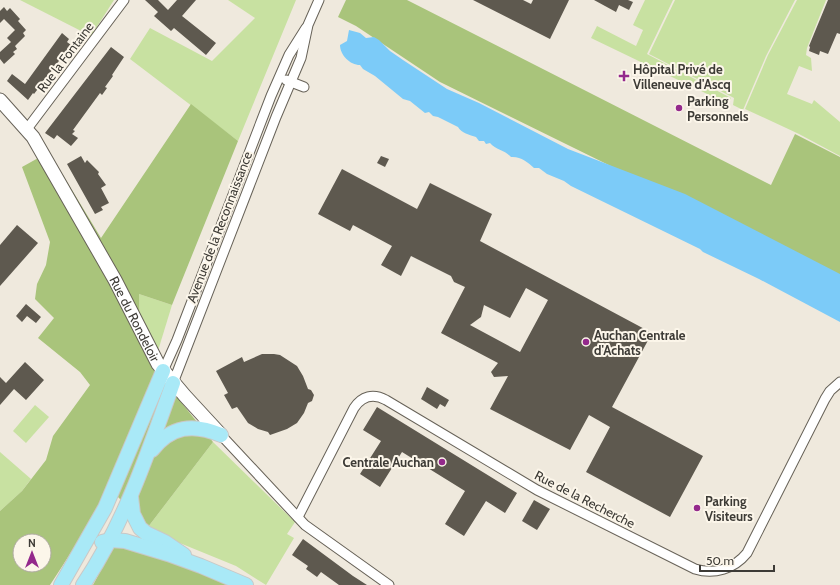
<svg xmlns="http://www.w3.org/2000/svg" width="840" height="585" font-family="Cabin,sans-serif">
	<rect width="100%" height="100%" fill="#efe9dd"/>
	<g fill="#c8e1a1">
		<path d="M20 0H114L91 36Z"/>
		<path d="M228 0H296L238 141 130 59 150 28 212 61 255 18Z"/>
		<path d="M645 0H673L647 54 731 98 728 104 591 38 597 26 636 46 643 30 633 25Z"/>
		<path d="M675 0H795L766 56 743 110 733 105 734 98 649 54Z"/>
		<path d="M797 0H826L807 48 806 55 811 58 812 71 799 66 787 94 812 104 814 100 840 122V156L799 134 745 109 768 55Z"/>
		<path d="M139 294 172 305 153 367 140 342Z"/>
		<path d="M35 405 49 417 26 443 13 431Z"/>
		<path d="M213 442 295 522 287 534 294 538 266 585 236 566 165 537 148 527Z"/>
		<path d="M0 452 31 479 22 491 0 511Z"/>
	</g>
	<g fill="#a9c47b" fill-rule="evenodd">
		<path d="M346 0H407L771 185 795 134 840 157V279L440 82 356 26 338 17Z"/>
		<path d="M191 104 238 141 172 305 139 294 140 342 153 367 213 442 148 527 108 487C91 522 71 553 50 585H0V511L22 491 46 460 53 436 90 385 80 372 38 338 54 318 35 299 37 284 46 265 50 242 22 167 49 152 101 238ZM20 541H44V565H20Z"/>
		<path d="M114 548H124L172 562 229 585H93L111 551Z"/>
	</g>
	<path fill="#7ccbf8" d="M349 30 360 33 366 38 374 37 379 40 390 51 403 60 447 89 479 103 568 149 685 194 840 274V322L759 279 703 252 700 249 571 186 564 181 547 174 539 168H534C528 162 520 156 511 157 505 150 496 150 490 143L486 144 484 141H479L476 137C470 135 461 133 458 127L438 117 433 116 429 112 425 113 410 101 403 99 375 76 363 69 360 65C350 65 340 55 340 45L347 41Z"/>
	<g fill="#5e594f" fill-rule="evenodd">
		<path d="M145 0H158L168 10 177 0H196L182 16 216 43 206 55 174 28 171 31 154 16 158 12Z"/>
		<path d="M473 0H523L531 4 533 0H569L550 39Z"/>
		<path d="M594 0H628L633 2 629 10 619 5 616 12Z"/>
		<path d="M828 0H840V34L837 33 828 54 820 51 819 55 809 51 810 47 809 46Z"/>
		<path d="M4 7 7 11 10 8 20 19 18 21 26 30 23 33 25 36 15 46 17 49 13 52 15 54 4 64 0 59V52L11 42 7 38 15 30 4 19 0 23V11Z"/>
		<path d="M62 33 69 39 67 42 71 45 34 94 33 93 28 100 7 81 12 74 25 84Z"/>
		<path d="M111 47 124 57 112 75 113 76 105 87 107 88 102 95 100 93 73 130 75 131 72 134 78 138 71 146 57 135 54 139 45 133Z"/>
		<path d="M81 156 85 163 87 160 99 172 98 174 106 185 101 188 109 203 101 207 103 210 95 214 67 164Z"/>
		<path d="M381 156 389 159 385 167 377 163Z"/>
		<path d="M342 169 417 209 430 183 492 214 480 241 652 333 612 407 703 456 670 517 586 472 610 427 589 415 570 450 490 409 508 376 494 377 491 372 498 363 441 333 465 287 454 282 451 276 411 256 401 276 381 265 392 246 353 225 350 231 318 214ZM526 288 548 300 520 352 470 325 481 317 484 305 510 318Z"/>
		<path d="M17 225 38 243 0 286V245Z"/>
		<path d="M26 304 41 317 36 323 27 316 22 322 16 316Z"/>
		<path d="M262 354H274L280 355 297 366 303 376 308 389 311 390 314 395 312 401 308 403 304 413 297 423 287 429 270 435 268 432 258 429 248 423 237 407 232 409 224 395 228 393 216 371 242 357 244 362Z"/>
		<path d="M25 362 44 380 26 400 14 389 0 405V377L6 383Z"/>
		<path d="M427 387 449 400 445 407 440 404 437 409 421 399Z"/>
		<path d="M377 407 517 493 505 513 486 501 464 536 445 524 465 491 402 452 380 487 360 474 381 441 363 430Z"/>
		<path d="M534 500 550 509 537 530 522 521Z"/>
		<path d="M303 539 353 576 367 585H339L321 572 317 577 306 569 308 566 292 555Z"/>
	</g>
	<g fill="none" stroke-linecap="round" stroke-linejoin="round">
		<g stroke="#676258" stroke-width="11">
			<g id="street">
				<path d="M286 80 304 87"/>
				<path d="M27 129 124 0"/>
				<path d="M163 371 177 340 271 96 289 55 306 28"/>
				<path d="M173 383 276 117 301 58 308 25 319 0"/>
				<path d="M221 435 305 525 389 585"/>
				<path d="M298 517 354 408C362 396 373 393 386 400L537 490 695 569C714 575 734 569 747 553L825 399 830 391 840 382"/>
			</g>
		</g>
		<g stroke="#676258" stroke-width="15">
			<g id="secondary">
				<path id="s1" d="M0 100 33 137 115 280 158 364 185 396 221 435"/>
			</g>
		</g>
		<g stroke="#c9c8c7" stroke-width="16">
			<g id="primary">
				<path d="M152 450C171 426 193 423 221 435"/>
				<path d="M131 497 133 514 140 528 146 533 165 542 184 555"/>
				<path d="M102 542 110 540 125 541 168 554 201 566 246 585"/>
				<path d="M61 585 105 508 163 371"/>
				<path d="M83 585C125 522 148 453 173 383"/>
			</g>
		</g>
		<use href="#street" stroke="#fff" stroke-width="9"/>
		<use href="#secondary" stroke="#fff" stroke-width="13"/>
		<use href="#primary" stroke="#a9e9f7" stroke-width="14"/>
	</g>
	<g fill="#94298c" stroke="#fcf6ea" stroke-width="1.5">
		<path d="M622 70h4v4h4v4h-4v4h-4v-4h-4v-4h4z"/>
		<circle cx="679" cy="108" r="4"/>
		<circle cx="586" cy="342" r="4"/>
		<circle cx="442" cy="462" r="4"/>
		<circle cx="697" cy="508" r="4"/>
	</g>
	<g text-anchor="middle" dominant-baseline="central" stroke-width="4" stroke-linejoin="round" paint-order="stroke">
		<g font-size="13" fill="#3d3b36" stroke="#fcf6ea">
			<text transform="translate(65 57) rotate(-53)">Rue la Fontaine</text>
			<text transform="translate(219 227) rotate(-69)">Avenue de la Reconnaissance</text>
			<text stroke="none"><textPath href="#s1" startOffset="258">Rue du Rondeloir</textPath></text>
			<text transform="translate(585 499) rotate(27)">Rue de la Recherche</text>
		</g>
		<g font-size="13" font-weight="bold" fill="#3d3b36" stroke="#fcf6ea" text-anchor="start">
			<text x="633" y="69">Hôpital Privé de<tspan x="633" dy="15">Villeneuve d'Ascq</tspan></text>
			<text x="687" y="101">Parking<tspan x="687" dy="15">Personnels</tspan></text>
			<text x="594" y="335">Auchan Centrale<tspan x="594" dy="15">d'Achats</tspan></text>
			<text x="434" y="462" text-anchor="end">Centrale Auchan</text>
			<text x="705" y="501">Parking<tspan x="705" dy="15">Visiteurs</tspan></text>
		</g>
	</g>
	<g transform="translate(32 553)"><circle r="19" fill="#fcf6ea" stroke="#b0aba2"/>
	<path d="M0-3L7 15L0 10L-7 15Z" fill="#94298c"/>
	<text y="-6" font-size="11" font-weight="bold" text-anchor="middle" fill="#3d3b36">N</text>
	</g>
	<path d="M700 565v6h74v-6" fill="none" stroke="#3d3b36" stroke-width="2"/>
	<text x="706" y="565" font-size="12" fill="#3d3b36" stroke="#fcf6ea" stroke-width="3" paint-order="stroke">50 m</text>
</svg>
